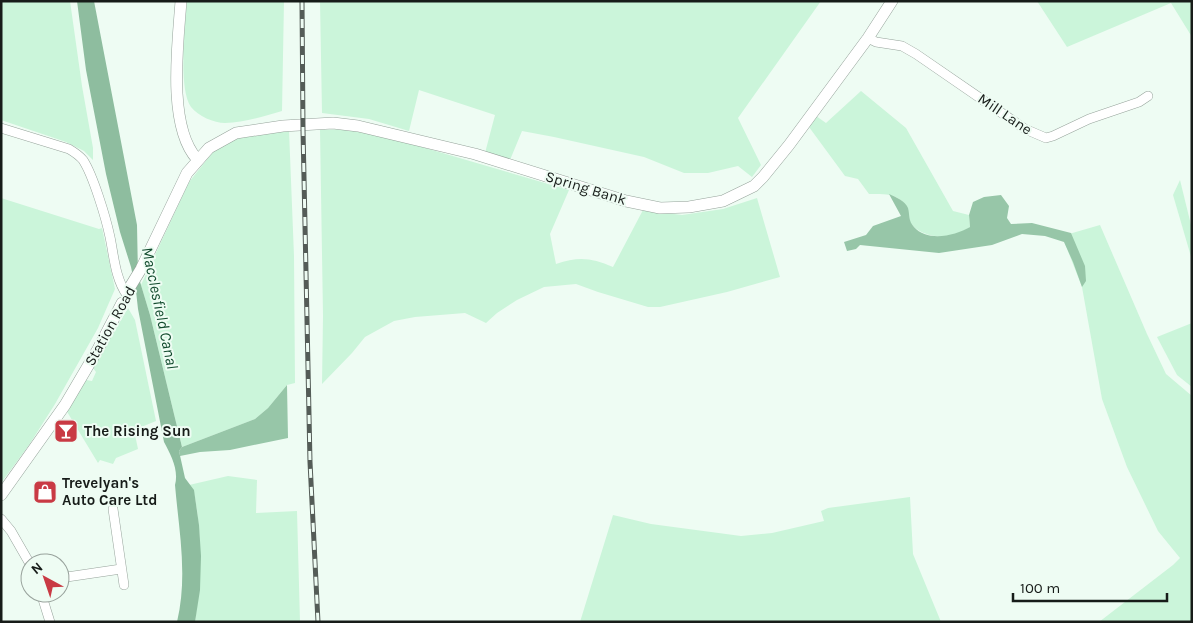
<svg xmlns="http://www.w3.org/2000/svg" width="1193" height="623" font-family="Karla,sans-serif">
	<rect width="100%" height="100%" fill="#eefcf3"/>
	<g fill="#cbf5da">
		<path d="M1 1H70L82 86 93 148V160L84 151 66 142 1 120Z"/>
		<path d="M187 1H284L282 111C264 116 244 123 225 123 214 123 198 116 191 107 178 89 185 25 187 1Z"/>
		<path d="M320 1H821L738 118 761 165 752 177 738 166 708 173H684L644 157 554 137 522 131 510 160 485 153 495 115 419 90 409 131 369 119 322 113Z"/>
		<path d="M1037 1H1192V37L1171 3 1067 47Z"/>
		<path d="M861 91 906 128 953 211 969 215 970 227C963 232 954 236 945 236 933 238 913 232 909 219 906 212 908 207 902 201 893 193 881 194 869 194L858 179 845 176 809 127 816 116 826 123Z"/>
		<path d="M349 129 415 145 569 190 550 234 556 264C579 256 592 258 613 267L643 210 682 215 723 209 757 198 780 277 727 292 660 307H648L598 292 576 284 544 287 517 300 497 313 486 323 465 313 415 317 394 321 365 337 352 353 322 384 323 316 320 130Z"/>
		<path d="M289 130 294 256 295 383 287 385 268 408 255 419 182 447 150 315 141 285 189 182 213 152 231 138Z"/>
		<path d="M1180 180 1192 229V260L1173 195Z"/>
		<path d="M1 198 99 229 102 228 115 289 98 328 55 404 29 445 1 483Z"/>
		<path d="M1100 225 1147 334 1166 374 1192 396V622H1099L1173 565 1180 558 1158 531 1127 467 1102 399 1082 287 1062 236Z"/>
		<path d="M128 308 135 320 156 421 134 430 138 449 116 458 113 464 100 460 98 463 66 410 86 380 92 381 96 372 93 368Z"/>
		<path d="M1192 323V387L1177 375 1157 337Z"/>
		<path d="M228 476 257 480 256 513 297 511 300 622H195C200 584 202 548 197 510 195 501 196 492 189 485Z"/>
		<path d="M910 497 913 554 941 622H580L613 515 651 524 741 536 772 533 824 521 821 511 828 508Z"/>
	</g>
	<g fill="#97c6a8">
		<path d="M889 194C896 197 905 201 908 208 910 216 908 220 914 227 927 242 955 236 970 227L969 215 973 202 984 197 1001 195 1009 206 1007 218 1011 224 1032 223 1071 233 1085 266 1086 281 1082 287 1073 262 1064 242 1045 236 1022 234 992 245 939 253 860 245 856 249 847 251 844 242 866 235 873 226 901 216Z"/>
		<path d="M287 385 288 438 230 450 200 452 180 456 179 451 182 447 255 419 268 408Z"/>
	</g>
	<path fill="#8ebd9f" d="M77 1H94L137 225 138 275 150 315 182 447 179 451 185 478 194 490 199 525 201 556 200 590 195 622H177C188 575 179 532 175 485 179 470 171 455 164 442L138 309 136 291 131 267 120 232 106 174 86 70Z"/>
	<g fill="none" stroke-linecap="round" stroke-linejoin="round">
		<g stroke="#96a39b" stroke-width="10">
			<g id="minor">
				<path d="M868 38 876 42 902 46 916 54 1025 129 1046 138 1053 136 1089 119 1139 102 1148 96"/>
				<path d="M1 128 69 149C74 152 79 155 83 160 93 175 106 218 110 237 114 256 115 278 127 295"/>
				<path d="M113 509 124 585"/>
				<path d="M1 519 11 531 30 564"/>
				<path d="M60 578 121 569"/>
				<path d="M41 593 50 622"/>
			</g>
		</g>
		<g stroke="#96a39b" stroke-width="12">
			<g id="tertiary">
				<path d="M181 1C178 43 167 126 197 159"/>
				<path d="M130 287 141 269 187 173 209 148 236 133 283 126 333 123 358 126 475 154 626 201 660 208 689 207 723 201 754 186 763 177 789 145 868 38 892 1"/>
				<path d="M1 495 65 405 98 349 122 303"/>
			</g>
		</g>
		<use href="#minor" stroke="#fff" stroke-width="9"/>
		<use href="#tertiary" stroke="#fff" stroke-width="11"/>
		<g stroke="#545c57" stroke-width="5">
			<path id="rail" d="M302 1 303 130 310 462 318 622"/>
		</g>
		<use href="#rail" stroke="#eefcf3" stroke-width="3" stroke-dasharray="9" stroke-linecap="butt"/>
	</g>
	<defs>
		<g id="bar-square" transform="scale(1.25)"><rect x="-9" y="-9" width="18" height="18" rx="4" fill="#c93a44" stroke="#eefcf3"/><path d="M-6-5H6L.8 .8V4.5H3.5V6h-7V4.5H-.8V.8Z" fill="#fff"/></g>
		<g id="shop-square" transform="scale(1.25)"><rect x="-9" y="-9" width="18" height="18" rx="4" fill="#c93a44" stroke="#eefcf3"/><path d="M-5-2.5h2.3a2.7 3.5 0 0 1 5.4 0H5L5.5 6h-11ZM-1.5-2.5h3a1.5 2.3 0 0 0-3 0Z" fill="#fff"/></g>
	</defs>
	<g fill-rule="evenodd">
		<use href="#bar-square" x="66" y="431"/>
		<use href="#shop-square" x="45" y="492"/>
	</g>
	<g text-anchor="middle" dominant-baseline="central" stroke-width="4" stroke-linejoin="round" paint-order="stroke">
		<g font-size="15" fill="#171c19" stroke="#eefcf3">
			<text transform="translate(1005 114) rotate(34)">Mill Lane</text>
			<text transform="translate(586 188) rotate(17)">Spring Bank</text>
			<text transform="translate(110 326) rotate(-61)">Station Road</text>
		</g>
		<g font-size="15" font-weight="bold" fill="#171c19" stroke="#eefcf3" text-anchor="start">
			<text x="84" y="431">The Rising Sun</text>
			<text x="62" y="483">Trevelyan's<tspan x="62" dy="17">Auto Care Ltd</tspan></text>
		</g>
		<g font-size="16" font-style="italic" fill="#124b2e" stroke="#eefcf3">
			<text transform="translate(160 308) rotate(78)">Macclesfield Canal</text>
		</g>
	</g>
	<rect width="1193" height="623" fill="none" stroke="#171c19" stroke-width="5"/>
	<g transform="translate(45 578) rotate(320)"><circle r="24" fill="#eefcf3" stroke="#98a29c"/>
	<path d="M0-4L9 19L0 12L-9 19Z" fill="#c93a44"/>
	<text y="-8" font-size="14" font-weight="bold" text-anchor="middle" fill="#171c19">N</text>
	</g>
	<path d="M1013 593v8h154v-8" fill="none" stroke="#171c19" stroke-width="2.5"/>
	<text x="1020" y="593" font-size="15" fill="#171c19" stroke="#eefcf3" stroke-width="4" paint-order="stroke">100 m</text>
</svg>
